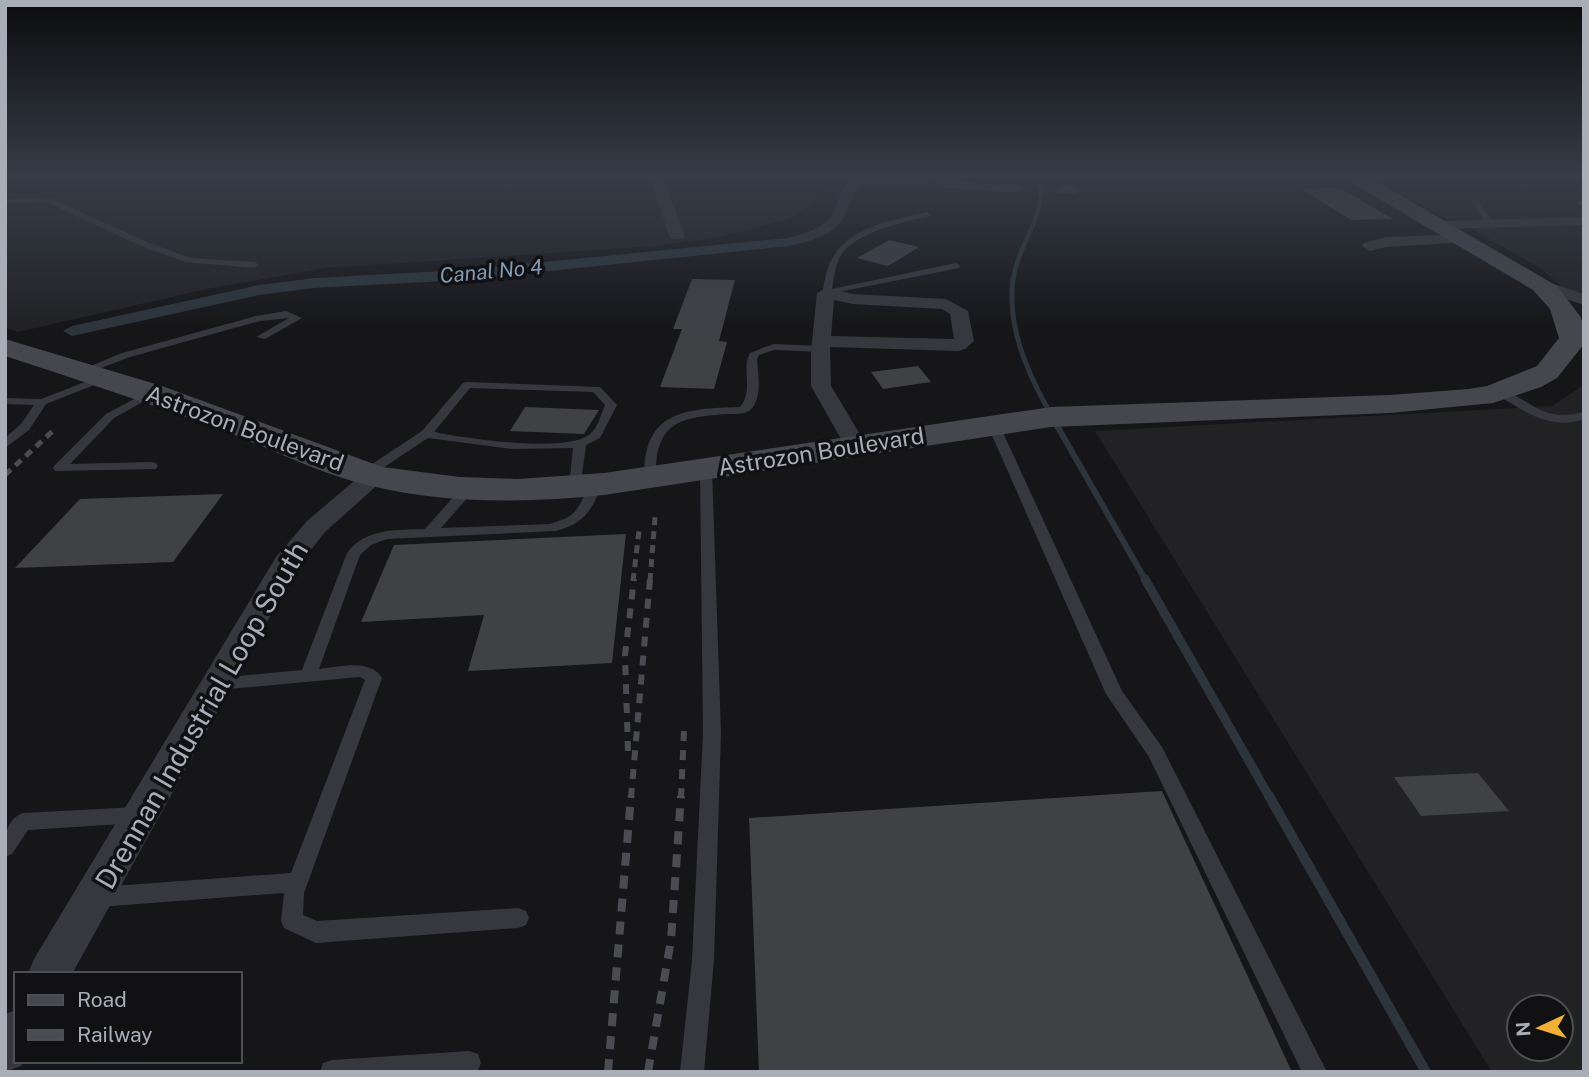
<svg xmlns="http://www.w3.org/2000/svg" width="1589" height="1077" font-family="'Public Sans',sans-serif">
	<rect width="100%" height="100%" fill="#161618"/>
	<g fill="#222225" fill-rule="evenodd">
		<path d="M5 177H829L811 204 789 219 720 237 656 246 325 268 207 289 18 332 5 328Z"/>
		<path d="M1371 177H1584V306L1541 269 1456 220 1446 218Z"/>
		<path d="M1584 385V1072H1492L1095 431 1552 406ZM1519 1007H1561V1049H1519Z"/>
	</g>
	<g fill="none" stroke-linecap="round" stroke-linejoin="round">
		<path stroke="#2c353c" stroke-width="4.5" d="M1013 280C1019 240 1045 222 1041 177"/>
		<path stroke="#2c353c" stroke-width="5" d="M1013 278C1007 326 1026 370 1049 411"/>
		<path stroke="#2c353c" stroke-width="6" d="M1048 410 1146 581"/>
		<path stroke="#2c353c" stroke-width="9" d="M1145 579 1270 798"/>
		<path stroke="#2c353c" stroke-width="10" d="M1269 796 1426 1072"/>
		<g fill="#2c353c" fill-rule="evenodd">
			<path d="M856 177 926 179 932 183 926 187 859 185C852 194 851 204 845 215 834 236 810 241 789 246L463 280 314 288 259 295 72 336 63 331 72 326 259 285 314 278 463 270 788 238C802 234 819 230 829 219 840 206 838 184 856 177Z"/>
			<path d="M940 180 1019 185 1025 189 1019 193 936 187 934 184Z"/>
			<path d="M1061 186H1075L1081 190 1075 194 1057 193 1055 190Z"/>
		</g>
	</g>
	<g fill="#404145">
		<path d="M1340 188 1393 219 1351 220 1301 189Z"/>
		<path d="M889 240 919 247 888 266 857 258Z"/>
		<path d="M692 279 735 280 719 341 727 342 714 389 660 387 682 329H673Z"/>
		<path d="M918 366 931 382 883 389 871 372Z"/>
		<path d="M525 407 599 410 584 434 510 431Z"/>
		<path d="M223 494 173 562 15 568 80 499Z"/>
		<path d="M626 534 612 663 468 671 484 615 361 622 394 545Z"/>
		<path d="M1478 773 1509 811 1421 816 1394 777Z"/>
		<path d="M1162 791 1292 1072H759L749 818Z"/>
	</g>
	<g fill="none" stroke-linecap="round" stroke-linejoin="round">
		<g fill="#37383d" fill-rule="evenodd">
			<path d="M50 198 147 242 190 258 255 262 259 265 255 268 186 262 141 246 46 202 5 203V199Z"/>
			<path d="M1471 199H1477L1494 224 1493 226H1487Z"/>
			<path d="M1581 201H1584V206L1577 203Z"/>
			<path d="M927 212 931 214 930 216C904 222 854 232 840 257 835 266 834 278 832 289L956 263 960 266 959 268 823 295C822 289 825 281 826 274 837 229 888 221 927 212Z"/>
			<path d="M286 311 302 318 265 339 256 337 289 318 260 321 130 357 85 374H77L76 372 122 353 256 316Z"/>
			<path d="M773 344 822 346 827 349 822 352 774 350 759 355 757 359C758 374 762 393 753 407 747 415 738 414 728 414 680 417 655 422 656 477L655 480H645L644 477C644 410 685 409 740 407 754 391 741 370 750 353Z"/>
			<path d="M103 375 107 376V380L46 404 29 430 5 448V438L21 424 34 405 5 404V398L41 399Z"/>
			<path d="M467 382 600 387 617 405 600 438 586 445 580 490H570L569 487 573 448 512 449 428 438 371 476H363L361 473 363 470 422 431 463 383ZM470 388 593 392 605 405C601 414 598 428 590 434 567 454 464 438 434 432Z"/>
			<path d="M1500 389C1535 401 1541 423 1584 412V419C1551 431 1523 411 1496 394L1494 392Z"/>
			<path d="M151 390 157 393 155 395 114 418 70 464 152 462 156 463 158 466 156 469 55 471 53 468 55 465 106 414Z"/>
			<path d="M993 420 999 424 1122 691 1162 747 1327 1072H1302L1149 757 1106 694 987 424Z"/>
			<path d="M706 465 712 469 721 733 714 960 704 1072H680L692 960 703 733 700 469Z"/>
			<path d="M596 481 602 485C591 511 585 523 556 531L387 539 371 545 360 555 319 669C339 667 370 658 382 678L304 893 303 915 317 921 518 908 526 911 529 918 526 925 518 928 316 943 284 928 281 921 284 893 99 907 92 904 89 897 92 890 99 887 291 873 365 680 360 677 217 690 211 689 209 684 211 679 217 678 302 670 347 553C366 528 396 530 425 529L464 485 469 484 476 488 441 528 550 524C560 521 570 518 576 510 584 501 585 486 596 481Z"/>
			<path d="M137 807 144 809 147 815 144 821 137 823 28 830 12 854 5 857C5 840 4 820 23 813Z"/>
			<path d="M469 1051 478 1054 481 1063 477 1072H320L323 1063 332 1060Z"/>
		</g>
		<g fill="#37383d" fill-rule="evenodd">
			<path d="M650 177H663L685 236 682 239H672L669 236Z"/>
			<path d="M1584 217V225L1442 229 1435 225 1442 221Z"/>
			<path d="M1465 234 1470 236 1473 239 1470 242 1386 247 1370 251 1362 246 1364 243 1386 237Z"/>
			<path d="M1542 280 1584 294V305L1536 289 1533 285Z"/>
			<path d="M826 288 853 294 946 299 968 311 974 341 965 349 958 351 830 347 831 386 867 446 864 451H848L845 446 811 386V351L817 293ZM834 300 853 304 942 309 950 314 954 339 831 336Z"/>
			<path d="M374 469 382 471 386 476 382 481 325 532 298 566 72 974H28L34 959 276 557 307 521 366 471Z"/>
			<path d="M16 1010V1061H24L21 1066 5 1072V1014Z"/>
		</g>
		<path fill="#45474d" fill-rule="evenodd" d="M1347 177H1369L1557 286 1580 316 1584 325V344L1557 378 1541 387 1493 403 1390 413 1051 427 604 495C527 503 447 504 371 486 323 475 273 450 227 432 153 405 80 380 5 356V339L162 386 382 467 460 477 517 479 604 473 1051 407 1390 395 1469 389 1487 386 1537 366 1559 338 1550 309 1533 290 1349 181Z"/>
		<g stroke="#4a4c52" stroke-width="5" stroke-dasharray="8 6" stroke-linecap="butt">
			<path d="M5 475 55 429"/>
			<path d="M633 581 639 531"/>
			<path d="M650 581 655 517"/>
		</g>
		<g stroke="#4a4c52" stroke-width="6" stroke-dasharray="10 9" stroke-linecap="butt">
			<path d="M628 751 625 655 634 579"/>
			<path d="M631 798 650 579"/>
			<path d="M681 798 684 730"/>
		</g>
		<g stroke="#4a4c52" stroke-width="8" stroke-dasharray="13 10" stroke-linecap="butt">
			<path d="M608 1072 631 796"/>
			<path d="M648 1072 671 940 681 796"/>
		</g>
	</g>
	<linearGradient id="sky" x2="0" y2="1"><stop stop-color="#0c0c0d"/><stop offset="0.54" stop-color="#363c48"/><stop offset="1" stop-color="#363c48" stop-opacity="0"/></linearGradient>
	<rect width="1589" height="327" fill="url(#sky)"/>
	<g text-anchor="middle" dominant-baseline="central" stroke-width="7" stroke-linejoin="round" paint-order="stroke">
		<g font-size="21" font-style="italic" fill="#7f9bb3" stroke="#111113">
			<text transform="translate(491 271) rotate(-5)">Canal No 4</text>
		</g>
		<g font-size="23" fill="#a8adb8" stroke="#111113">
			<text transform="translate(245 428) rotate(20)">Astrozon Boulevard</text>
			<text transform="translate(821 451) rotate(-9)">Astrozon Boulevard</text>
		</g>
		<g font-size="28" fill="#a8adb8" stroke="#111113">
			<text transform="translate(201 715) rotate(-60)">Drennan Industrial Loop South</text>
		</g>
	</g>
	<rect width="1589" height="1077" fill="none" stroke="#a8adb8" stroke-width="14"/>
	<rect x="14" y="972" width="228" height="91" fill="#111113" stroke="#4d4f55" stroke-width="2"/>
	<rect x="28" y="995" width="35" height="10" fill="#45474d" stroke="#4d4f55" stroke-width="2"/>
	<text x="77" y="1007" font-size="21" fill="#a8adb8">Road</text>
	<rect x="28" y="1030" width="35" height="10" fill="#4a4c52" stroke="#4d4f55" stroke-width="2"/>
	<text x="77" y="1042" font-size="21" fill="#a8adb8">Railway</text>
	<g transform="translate(1540 1028) rotate(266)"><circle r="33" fill="#111113" stroke="#4d4f55" stroke-width="2"/>
	<path d="M0-5L12 26L0 18L-12 26Z" fill="#f2b134"/>
	<text y="-10" font-size="19" font-weight="bold" text-anchor="middle" fill="#a8adb8">N</text>
	</g>
</svg>
